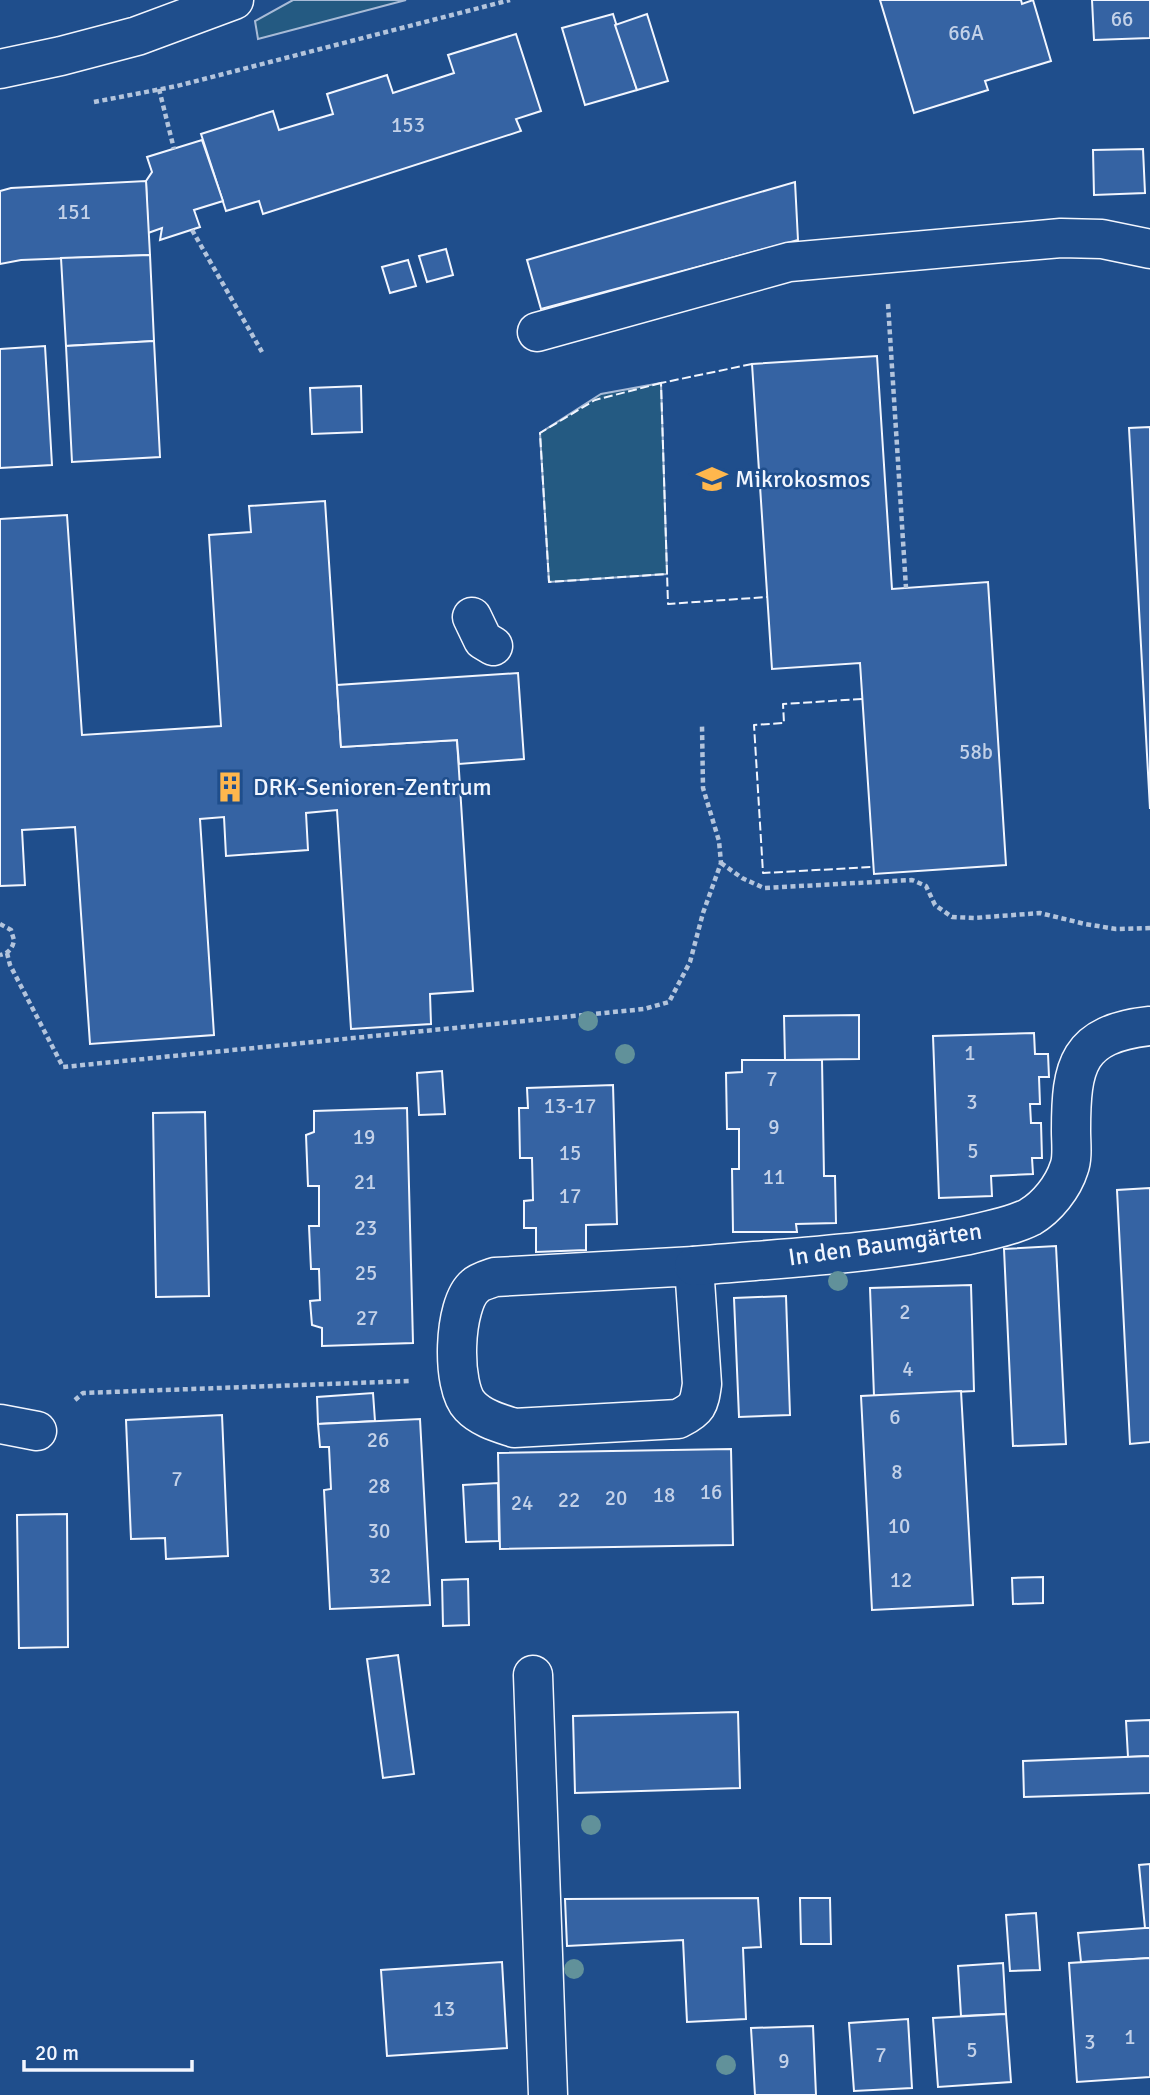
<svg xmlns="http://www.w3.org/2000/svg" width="1150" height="2095" font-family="Signika,sans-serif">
	<rect width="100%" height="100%" fill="#1f4e8c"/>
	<g fill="#245a82" stroke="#a8bbd7" stroke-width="2">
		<path d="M293 0H406L258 39 255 21Z"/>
		<path d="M661 383 667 574 549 582 540 433 601 394Z"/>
	</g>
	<g fill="#3563a3" stroke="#f2f6ff" stroke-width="2">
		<path d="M880 0H1021L1022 4 1033 0 1051 61 985 81 988 90 914 113Z"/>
		<path d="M1092 0H1150V38L1094 40Z"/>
		<path d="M613 14 637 90 585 105 562 28Z"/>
		<path d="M647 14 668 81 637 90 615 25Z"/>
		<path d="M516 34 541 111 516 119 521 131 263 214 259 201 226 211 201 134 273 111 279 130 333 114 327 94 387 75 393 93 454 73 448 55Z"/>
		<path d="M202 140 223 201 194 210 200 227 160 240 162 228 148 233 146 181 152 172 147 157Z"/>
		<path d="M1143 149 1145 193 1094 195 1093 150Z"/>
		<path d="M146 181 150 255 21 260 0 264V191L11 188Z"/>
		<path d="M795 182 798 240 541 309 527 260Z"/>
		<path d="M446 249 453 275 427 282 419 256Z"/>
		<path d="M150 255 154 341 66 346 61 258Z"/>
		<path d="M408 260 416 286 390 293 382 267Z"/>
		<path d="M154 341 160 457 72 462 66 346Z"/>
		<path d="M45 346 52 465 0 468V349Z"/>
		<path d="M877 356 892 589 988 582 1006 865 874 874 860 663 772 669 752 364Z"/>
		<path d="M361 386 362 432 312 434 310 388Z"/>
		<path d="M1150 427V809L1129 428Z"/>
		<path d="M325 501 341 747 457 740 473 991 430 994 431 1024 351 1029 337 810 306 813 308 850 226 856 224 817 200 819 214 1035 90 1044 75 827 22 830 25 885 0 886V519L67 515 82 735 221 726 209 535 251 532 249 506Z"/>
		<path d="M518 673 524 759 459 764 457 740 341 747 337 685Z"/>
		<path d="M859 1015V1059L785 1060 784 1016Z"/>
		<path d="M1034 1033 1035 1054H1048L1049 1077H1039L1040 1104H1030L1031 1123H1041L1042 1158H1032L1033 1174 991 1176 992 1196 939 1198 933 1036Z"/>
		<path d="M742 1060H822L824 1176H835L836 1223 796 1224 797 1232H733L732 1169H739V1129H727L726 1073 742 1072Z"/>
		<path d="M442 1071 445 1114 419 1115 417 1073Z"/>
		<path d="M613 1085 617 1224 586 1225V1250L536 1252V1228H524V1201L533 1200 532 1158H520L519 1108H528L527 1088Z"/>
		<path d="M407 1108 413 1343 322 1346V1328L312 1325 310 1301 320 1300 319 1269H311L309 1226H319V1186H308L306 1135 314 1132V1111Z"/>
		<path d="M205 1112 209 1296 156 1297 153 1113Z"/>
		<path d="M1150 1188V1442L1130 1444 1117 1190Z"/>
		<path d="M1056 1246 1066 1444 1013 1446 1004 1249Z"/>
		<path d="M971 1285 974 1391 874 1396 870 1288Z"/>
		<path d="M786 1296 790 1415 739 1417 734 1298Z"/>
		<path d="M961 1391 973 1605 872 1610 861 1396Z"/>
		<path d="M373 1393 375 1421 318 1424 317 1397Z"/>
		<path d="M222 1415 228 1556 166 1559 165 1538 131 1539 126 1420Z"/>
		<path d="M420 1419 430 1605 330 1609 324 1490 331 1489 329 1447H320L318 1424Z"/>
		<path d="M731 1449 733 1545 500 1549 498 1453Z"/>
		<path d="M498 1483 499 1541 466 1542 463 1485Z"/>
		<path d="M67 1514 68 1647 19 1648 17 1515Z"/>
		<path d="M1043 1577V1603L1013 1604 1012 1578Z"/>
		<path d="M468 1579 469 1625 443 1626 442 1580Z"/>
		<path d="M398 1655 414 1774 383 1778 367 1659Z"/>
		<path d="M738 1712 740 1788 575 1793 573 1716Z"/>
		<path d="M1150 1720V1756L1128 1757 1126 1721Z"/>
		<path d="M1150 1756V1793L1024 1797 1023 1761Z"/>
		<path d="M1150 1864V1928H1145L1139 1865Z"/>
		<path d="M758 1898 761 1947 743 1948 746 2019 687 2022 683 1940 567 1946 565 1899Z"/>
		<path d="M800 1898H830L831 1944H801Z"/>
		<path d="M1036 1913 1040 1970 1010 1971 1006 1915Z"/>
		<path d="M1145 1928H1150V1958L1081 1962 1078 1933Z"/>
		<path d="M1150 1958V2077L1077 2082 1069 1963Z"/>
		<path d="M502 1962 507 2048 387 2056 381 1970Z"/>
		<path d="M1003 1963 1006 2014 961 2016 958 1966Z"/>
		<path d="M1006 2014 1011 2082 938 2087 933 2018Z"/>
		<path d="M908 2019 912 2088 854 2091 849 2023Z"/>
		<path d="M813 2026 816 2095H755L751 2028Z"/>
	</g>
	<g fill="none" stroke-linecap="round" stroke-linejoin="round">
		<g stroke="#f2f6ff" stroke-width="41">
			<g id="minor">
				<path d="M0 69 61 56 137 36 234 0"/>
				<path d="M537 332 789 262 1061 238 1102 239 1150 249"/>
				<path d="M472 617 483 640 493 646"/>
				<path d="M694 1266 702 1384C699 1405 698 1409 678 1419L514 1428C499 1423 481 1418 470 1406 451 1387 453 1304 475 1286 479 1282 489 1279 495 1277Z"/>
				<path d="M694 1266C784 1258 875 1254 964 1236 982 1232 1013 1226 1030 1217 1047 1207 1063 1187 1069 1168 1073 1158 1071 1142 1071 1131 1071 1065 1077 1034 1150 1026"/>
				<path d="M0 1424 37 1431"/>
				<path d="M533 1675 548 2095"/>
			</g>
		</g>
		<g stroke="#b3c4dc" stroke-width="4.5" stroke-dasharray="5 3.5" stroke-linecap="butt">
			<path d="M159 89 174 149"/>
			<path d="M94 102 177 86 510 0"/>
			<path d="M192 230 262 352"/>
			<path d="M888 304 906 588"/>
			<path d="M721 863 742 878 764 888 912 880 926 886 935 905 952 917 974 918 1040 913 1085 924 1116 929 1150 928"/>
			<path d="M0 924 11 930 14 940C13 948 8 954 0 955"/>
			<path d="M7 953 10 965 63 1067 644 1009 669 1002 690 962 703 913 721 863 719 841 703 788 702 725"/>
			<path d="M75 1400 83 1393 410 1381"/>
		</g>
		<use href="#minor" stroke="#1f4e8c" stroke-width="38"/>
		<g stroke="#f2f6ff" stroke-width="2" stroke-dasharray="9 3.5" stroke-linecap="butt">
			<path d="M752 364 661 383 668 604 767 597"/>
			<path d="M661 383 595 400 540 433 549 582 667 574"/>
			<path d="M862 699 783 704 784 723 754 725 763 873 872 867"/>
		</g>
	</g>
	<g fill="#61919a">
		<circle cx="588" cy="1021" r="10"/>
		<circle cx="625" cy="1054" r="10"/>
		<circle cx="838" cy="1281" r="10"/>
		<circle cx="591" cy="1825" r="10"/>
		<circle cx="574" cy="1969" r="10"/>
		<circle cx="726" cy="2065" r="10"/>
	</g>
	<defs>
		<g id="school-bare" transform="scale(2.415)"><path d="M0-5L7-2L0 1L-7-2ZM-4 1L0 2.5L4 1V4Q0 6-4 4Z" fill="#ffb74d" stroke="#1f4e8c" stroke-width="2.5" paint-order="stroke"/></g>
		<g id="building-bare" transform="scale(2.415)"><path d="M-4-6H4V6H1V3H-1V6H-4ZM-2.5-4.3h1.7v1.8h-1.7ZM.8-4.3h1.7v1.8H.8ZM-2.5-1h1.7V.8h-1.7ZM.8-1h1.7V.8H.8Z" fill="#ffb74d" stroke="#1f4e8c" stroke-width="2.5" paint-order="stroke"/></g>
	</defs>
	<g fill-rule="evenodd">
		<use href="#school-bare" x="712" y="479"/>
		<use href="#building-bare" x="230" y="787"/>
	</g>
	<g text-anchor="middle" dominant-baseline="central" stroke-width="5" stroke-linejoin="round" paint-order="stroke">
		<g font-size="21" fill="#c3d1e8">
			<text x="1122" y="19">66</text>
			<text x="966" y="33">66A</text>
			<text x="408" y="125">153</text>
			<text x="74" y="212">151</text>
			<text x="976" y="752">58b</text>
			<text x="970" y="1053">1</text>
			<text x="772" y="1079">7</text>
			<text x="972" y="1102">3</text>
			<text x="570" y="1106">13-17</text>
			<text x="774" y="1127">9</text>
			<text x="364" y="1137">19</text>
			<text x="973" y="1151">5</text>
			<text x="570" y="1153">15</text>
			<text x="774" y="1177">11</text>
			<text x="365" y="1182">21</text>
			<text x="570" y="1196">17</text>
			<text x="366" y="1228">23</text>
			<text x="366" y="1273">25</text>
			<text x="905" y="1312">2</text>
			<text x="367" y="1318">27</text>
			<text x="908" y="1369">4</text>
			<text x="895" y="1417">6</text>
			<text x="378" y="1440">26</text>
			<text x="897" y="1472">8</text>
			<text x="177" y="1479">7</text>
			<text x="379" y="1486">28</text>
			<text x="711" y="1492">16</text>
			<text x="664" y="1495">18</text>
			<text x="616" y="1498">20</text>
			<text x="569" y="1500">22</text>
			<text x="522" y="1503">24</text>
			<text x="899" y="1526">10</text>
			<text x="379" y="1531">30</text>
			<text x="380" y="1576">32</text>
			<text x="901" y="1580">12</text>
			<text x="444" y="2009">13</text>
			<text x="1130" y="2037">1</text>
			<text x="1090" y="2042">3</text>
			<text x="972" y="2050">5</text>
			<text x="881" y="2055">7</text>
			<text x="784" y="2061">9</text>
		</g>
		<g font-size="24" fill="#f2f6ff" stroke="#1f4e8c" text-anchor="start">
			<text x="735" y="479">Mikrokosmos</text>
			<text x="253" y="787">DRK-Senioren-Zentrum</text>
		</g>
		<g font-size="24" fill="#f2f6ff" stroke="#1f4e8c">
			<text transform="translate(885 1244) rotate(-8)">In den Baumgärten</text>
		</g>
	</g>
	<path d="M24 2060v10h168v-10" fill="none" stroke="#f2f6ff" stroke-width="3.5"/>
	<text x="35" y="2060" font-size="21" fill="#f2f6ff" stroke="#1f4e8c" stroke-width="5" paint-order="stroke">20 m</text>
</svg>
